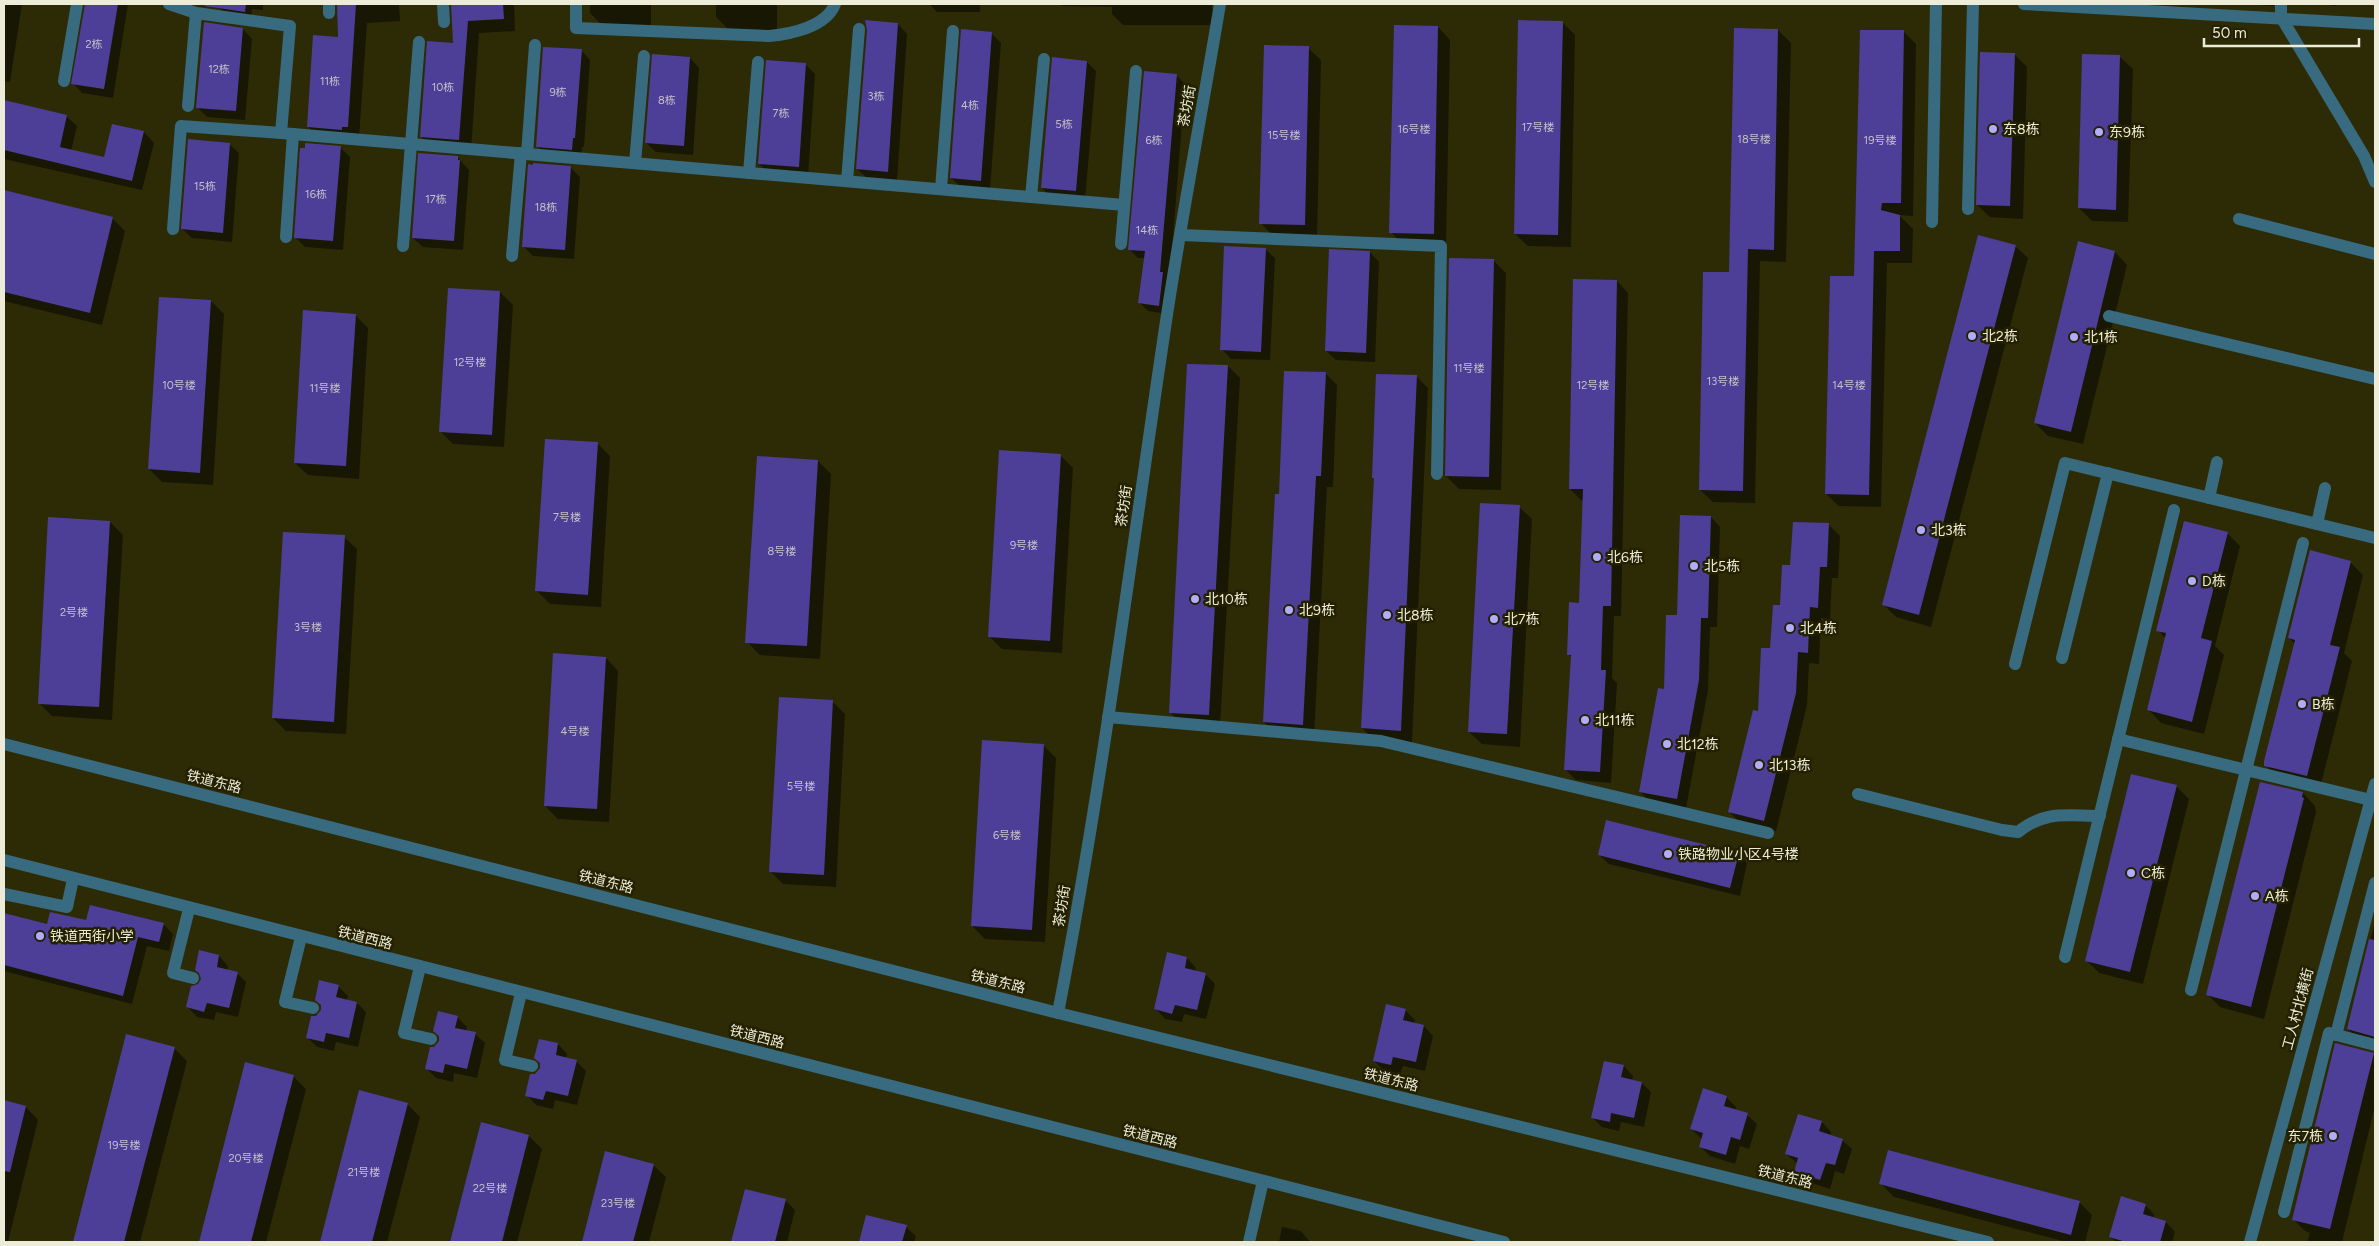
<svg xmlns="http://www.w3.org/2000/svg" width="2379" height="1246" font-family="Figtree,'Noto Sans SC',sans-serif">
	<rect width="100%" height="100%" fill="#2d2b06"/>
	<g fill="#0007">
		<path d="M4 4H22L10 82 4 81Z"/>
		<path d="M86 4H128L113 98 82 93 73 83Z"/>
		<path d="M220 4H263V10L252 9 251 17 226 14 219 7Z"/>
		<path d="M337 4H399L400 21 367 23 359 138H320L308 127 340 38Z"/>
		<path d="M452 4H514L515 31 479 33 471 151 433 148 421 136 455 44Z"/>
		<path d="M590 4H651V26H603L590 13Z"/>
		<path d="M716 4H777V30H729L716 17Z"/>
		<path d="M929 4H980V12H937Z"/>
		<path d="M1059 4H1212L1214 25H1123L1112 14V7L1062 6Z"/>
		<path d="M2242 4H2274V6Z"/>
		<path d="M2318 4H2336V6Z"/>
		<path d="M1562 22 1575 35 1571 247 1528 246 1515 234Z"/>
		<path d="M898 24 907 34 897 181 867 178 857 169 868 30Z"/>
		<path d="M1438 27 1450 40 1446 246 1403 245 1391 232Z"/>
		<path d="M243 29 252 39 245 120 207 117 197 107Z"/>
		<path d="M1778 30 1791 43 1786 262 1760 261 1755 503 1713 502 1700 490 1730 273Z"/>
		<path d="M1904 32 1916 44 1913 216 1899 215 1913 229 1912 263H1887L1881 507 1839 506 1826 494 1856 278Z"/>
		<path d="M991 33 1001 43 990 190 961 187 951 178Z"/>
		<path d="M1308 48 1321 60 1317 237 1273 236 1261 223Z"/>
		<path d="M581 50 590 60 584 147H582L581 159 547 156 537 146Z"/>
		<path d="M2014 54 2027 67 2023 219 1990 217 1977 205Z"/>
		<path d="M2120 57 2133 69 2128 222 2092 221 2079 208Z"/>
		<path d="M690 58 699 68 693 155 656 152 646 143Z"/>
		<path d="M1087 62 1096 71 1085 200 1051 197 1042 188Z"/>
		<path d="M805 64 815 74 808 176 769 173 759 164Z"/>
		<path d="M1176 75 1185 84 1167 314 1148 311 1140 303 1145 258H1138L1129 249Z"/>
		<path d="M4 101 66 116 77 126 71 151 105 159 144 132 154 143 142 190 4 159Z"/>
		<path d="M229 144 239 153 232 242 192 238 182 229Z"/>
		<path d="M340 147 350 157 343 250 305 247 295 237Z"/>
		<path d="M458 158 469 170 463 250 423 247 413 238Z"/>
		<path d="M570 167 580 177 574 259 533 256 523 246Z"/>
		<path d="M4 191 112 218 125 231 102 325 4 301Z"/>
		<path d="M2015 246 2028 258 1931 627 1896 617 1883 604Z"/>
		<path d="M1265 249 1275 258 1270 360 1231 359 1222 349Z"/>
		<path d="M1370 252 1379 262 1375 362 1336 360 1326 351Z"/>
		<path d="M2115 252 2127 265 2083 444 2048 436 2035 423Z"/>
		<path d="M1493 260 1506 273 1501 490 1459 489 1446 476Z"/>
		<path d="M1617 281 1628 293 1621 616H1614L1612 678 1617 683 1611 783 1576 780 1565 769 1572 658 1569 655 1581 604 1584 500H1581L1570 489Z"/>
		<path d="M500 292 513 305 504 447 453 444 440 431Z"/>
		<path d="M211 301 224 314 213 485 162 482 149 469Z"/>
		<path d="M355 315 368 328 359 479 308 475 295 463Z"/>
		<path d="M1228 366 1240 378 1220 726 1182 724 1170 712Z"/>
		<path d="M1325 373 1337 385 1333 487H1327L1314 736 1276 734 1264 722 1281 496Z"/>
		<path d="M1417 377 1428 388 1412 742 1374 740 1362 728 1375 479 1373 477Z"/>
		<path d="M597 443 610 456 601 607 550 604 537 591Z"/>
		<path d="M1060 455 1073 468 1062 653 1002 649 989 636Z"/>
		<path d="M818 461 831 474 820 659 760 655 747 642Z"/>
		<path d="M1519 507 1532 519 1520 747 1482 744 1469 732Z"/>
		<path d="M1711 517 1720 527 1717 627H1710L1708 690 1686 808 1650 801 1640 792 1665 691 1678 617Z"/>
		<path d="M110 522 123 535 112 720 52 716 39 703Z"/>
		<path d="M1829 525 1840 536 1838 578H1832L1830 619 1821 618 1819 664 1809 663 1807 705 1776 831 1740 823 1729 811 1760 713 1772 649 1792 566Z"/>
		<path d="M2227 533 2240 546 2215 646 2224 655 2204 734 2161 723 2149 710 2166 639 2158 630Z"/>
		<path d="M344 537 357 549 346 734 286 731 273 718Z"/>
		<path d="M2350 562 2363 575 2344 653 2352 661 2320 788 2278 778 2266 766 2295 644 2289 638Z"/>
		<path d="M606 658 618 671 609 822 558 819 545 806Z"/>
		<path d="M832 701 845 714 836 887 783 884 770 871Z"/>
		<path d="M1043 745 1056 758 1045 942 985 939 972 926Z"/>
		<path d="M2176 786 2189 799 2143 984 2099 973 2086 960Z"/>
		<path d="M2303 793 2315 806 2316 812 2264 1019 2220 1007 2208 995Z"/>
		<path d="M1738 854 1747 863 1740 896 1609 864 1599 855Z"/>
		<path d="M4 914 48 925 87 922 164 925 173 934 169 951 147 946 132 1004 4 971Z"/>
		<path d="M2375 921V1046L2361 1042 2348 1029Z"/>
		<path d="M219 956 228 966 227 970 237 973 246 982 238 1017 216 1012 214 1020 197 1017 188 1007Z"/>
		<path d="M1187 958 1196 968 1195 972 1205 974 1215 984 1206 1019 1184 1014 1182 1022 1165 1019 1156 1009Z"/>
		<path d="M338 986 348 996 347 1000 357 1003 366 1012 358 1047 336 1042 334 1051 317 1047 307 1037Z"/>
		<path d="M1405 1010 1415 1020 1414 1024 1424 1026 1433 1036 1425 1071 1403 1066 1400 1074 1384 1070 1374 1061Z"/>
		<path d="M457 1017 467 1027 466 1031 475 1034 485 1043 477 1078 454 1073 453 1082 436 1078 426 1068Z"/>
		<path d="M127 1036 174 1048 187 1061 140 1242H74Z"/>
		<path d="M558 1044 567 1054 566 1059 576 1061 586 1071 577 1105 555 1100 553 1109 536 1105 527 1095 535 1075Z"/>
		<path d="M2373 1054 2375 1056V1106L2342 1242H2307L2310 1233 2305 1231 2293 1219Z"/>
		<path d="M1605 1062 1624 1066 1633 1076 1632 1081 1642 1083 1651 1092 1644 1127 1621 1122 1619 1131 1602 1127 1592 1117Z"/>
		<path d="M246 1064 293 1076 306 1089 266 1242H200Z"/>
		<path d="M360 1091 407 1104 420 1117 387 1242H321Z"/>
		<path d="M1726 1097 1736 1107 1735 1111 1747 1115 1757 1124 1749 1149 1740 1146 1735 1164 1710 1156 1700 1146 1702 1139 1691 1129Z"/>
		<path d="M4 1101 26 1107 38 1120 8 1242H4Z"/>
		<path d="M1822 1122 1831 1132 1830 1136 1842 1140 1852 1149 1844 1174 1835 1171 1830 1189 1805 1181 1795 1172 1798 1164 1786 1154Z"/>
		<path d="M482 1124 529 1136 542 1149 517 1242H451Z"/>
		<path d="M606 1152 653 1165 666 1177 649 1242H583Z"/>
		<path d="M1881 1184 2079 1202 2092 1215 2085 1242H2067L1894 1197Z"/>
		<path d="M746 1190 785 1200 795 1210 787 1242H733Z"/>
		<path d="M2145 1205 2154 1214 2153 1219 2166 1222 2175 1232 2172 1242H2116L2110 1236Z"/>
		<path d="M867 1216 906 1227 916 1236 914 1242H860Z"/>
		<path d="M1282 1227 1301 1231 1310 1242H1279Z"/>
	</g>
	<g fill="#4d3e98">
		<path d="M85 4H118L104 89 71 84Z"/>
		<path d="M205 4H246L245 12 205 6Z"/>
		<path d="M337 4H356L348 127H342V130L307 127 313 35 338 37Z"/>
		<path d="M451 4H503L504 19 468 21 459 140 420 137 427 41 453 43Z"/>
		<path d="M865 20 898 23 888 172 856 169 867 30Z"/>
		<path d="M1518 20 1563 21 1558 235 1514 234Z"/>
		<path d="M204 22 243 28 236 111 196 108Z"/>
		<path d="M1394 25 1438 26 1434 234 1389 233Z"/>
		<path d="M1734 28 1778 29 1774 250 1748 249 1743 491 1699 490 1703 272H1729Z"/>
		<path d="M961 29 992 32 981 181 950 178Z"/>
		<path d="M1860 30H1904L1901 203H1882L1881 210 1900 215V251H1874L1869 495 1825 494 1830 276H1854Z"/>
		<path d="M1264 45 1309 46 1305 225 1259 224Z"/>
		<path d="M543 47 582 49 575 138H573L572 150 536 147Z"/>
		<path d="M1980 52 2015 53 2010 206 1976 205Z"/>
		<path d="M652 54 690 57 684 146 645 143Z"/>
		<path d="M2082 54 2120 55 2116 210 2078 208Z"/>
		<path d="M1052 57 1087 61 1076 191 1041 188Z"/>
		<path d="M766 60 806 63 799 167 758 164Z"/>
		<path d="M1144 71 1177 74 1160 272H1163L1159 306 1138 303 1145 251 1128 250Z"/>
		<path d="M4 100 67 115 60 147 104 157 112 124 144 131 132 181 4 150Z"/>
		<path d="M188 139 230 143 223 233 181 229Z"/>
		<path d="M305 143 341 146 333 241 294 238 300 148H305Z"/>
		<path d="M418 153 458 156V160H460L454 241 412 238Z"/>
		<path d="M533 163 571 166 565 250 522 247 528 164 533 165Z"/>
		<path d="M4 190 113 217 90 313 4 292Z"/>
		<path d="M1978 235 2016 245 1919 615 1882 605Z"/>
		<path d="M2078 241 2115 251 2071 432 2034 423Z"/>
		<path d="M1224 246 1266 248 1261 352 1220 350Z"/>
		<path d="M1329 249 1370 251 1366 353 1325 351Z"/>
		<path d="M1449 258 1494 259 1489 477 1445 476Z"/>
		<path d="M1573 279 1617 280 1611 606H1603L1601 670H1606L1600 772 1564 770 1571 655H1567L1569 602 1579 603 1583 489H1569Z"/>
		<path d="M448 288 500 291 492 435 439 432Z"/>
		<path d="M159 297 211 300 200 473 148 469Z"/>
		<path d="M303 310 356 314 346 466 294 463Z"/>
		<path d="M1187 364 1228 365 1209 715 1169 713Z"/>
		<path d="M1284 371 1326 372 1321 476H1316L1303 725 1263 722 1275 494H1279Z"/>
		<path d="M1376 374 1417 375 1401 731 1361 728 1374 478H1372Z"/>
		<path d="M545 439 598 442 588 595 535 591Z"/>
		<path d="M999 450 1061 454 1050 641 988 637Z"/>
		<path d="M757 456 818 460 807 646 745 643Z"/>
		<path d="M1480 503 1520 505 1507 734 1468 732Z"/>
		<path d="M1680 515 1711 516 1708 618H1701L1699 680 1677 799 1639 792 1658 688 1664 689 1666 615H1677Z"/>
		<path d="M48 517 110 521 99 707 38 704Z"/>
		<path d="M2184 521 2228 532 2201 638 2212 641 2192 722 2147 710 2166 633 2156 631Z"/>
		<path d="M1793 522 1829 523 1827 567H1820L1818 608 1810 607 1808 653 1798 652 1796 693 1764 821 1728 812 1753 710 1758 711 1761 648H1770L1773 605H1780L1782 565H1790Z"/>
		<path d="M283 532 345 535 334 722 272 718Z"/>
		<path d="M2310 550 2351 561 2330 645 2340 647 2307 776 2264 766V761L2295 640 2288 638Z"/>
		<path d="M553 653 606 657 597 809 544 806Z"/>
		<path d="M779 697 833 700 824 875 769 872Z"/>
		<path d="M982 740 1044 744 1032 930 971 926Z"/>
		<path d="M2131 774 2177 785 2130 972 2085 961Z"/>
		<path d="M2260 782 2303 792 2302 797 2304 798 2251 1007 2206 995Z"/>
		<path d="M1606 820 1739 853 1730 888 1598 855Z"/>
		<path d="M90 905 164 923 159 942 138 937 123 996 4 965V913L47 924 50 912 86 920Z"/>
		<path d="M2369 939 2375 940V1037L2347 1029Z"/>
		<path d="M199 950 219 955 217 967 238 972 229 1008 207 1003 204 1012 186 1007 191 986 198 984 201 979 199 973 195 970Z"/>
		<path d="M1167 952 1187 957 1185 968 1206 973 1197 1010 1175 1005 1172 1014 1154 1009Z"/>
		<path d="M319 980 339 985 336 997 357 1002 349 1038 326 1033 324 1042 306 1038 311 1016H316L321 1010V1005L315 1000Z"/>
		<path d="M1386 1004 1406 1009 1403 1020 1424 1025 1416 1062 1393 1057 1391 1065 1373 1061Z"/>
		<path d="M438 1011 458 1016 455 1028 476 1032 467 1069 445 1064 443 1073 425 1069 430 1047H434L439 1041V1036L433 1031Z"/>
		<path d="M126 1034 175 1047 124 1242H73Z"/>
		<path d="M539 1039 558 1043 556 1055 577 1060 568 1096 546 1091 543 1100 525 1096 530 1074H535L540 1068V1063L534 1058Z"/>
		<path d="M2335 1043 2374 1053 2330 1229 2292 1220Z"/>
		<path d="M1604 1061 1624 1065 1621 1077 1642 1082 1634 1118 1611 1113 1610 1122 1591 1118Z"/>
		<path d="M245 1062 294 1075 251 1242H199Z"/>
		<path d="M1703 1088 1727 1096 1724 1106 1748 1113 1740 1140 1731 1137 1726 1155 1699 1147 1703 1133 1690 1129Z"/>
		<path d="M359 1090 408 1103 372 1242H320Z"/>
		<path d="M4 1100 26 1106 10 1172 4 1171Z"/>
		<path d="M1798 1114 1822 1121 1819 1131 1843 1139 1835 1165 1826 1163 1820 1180 1794 1172 1798 1158 1785 1154Z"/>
		<path d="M481 1122 529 1135 502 1242H450Z"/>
		<path d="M1888 1150 2080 1201 2071 1235 1879 1184Z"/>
		<path d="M605 1151 654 1164 633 1242H582Z"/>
		<path d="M745 1189 786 1199 775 1242H731Z"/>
		<path d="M2121 1196 2146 1204 2143 1214 2166 1221 2160 1242H2126L2109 1237Z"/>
		<path d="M866 1215 907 1225 902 1242H859Z"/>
	</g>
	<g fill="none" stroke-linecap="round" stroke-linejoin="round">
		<g stroke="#386b7f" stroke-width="12">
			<path d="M169 4 196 13 290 26 281 133 1124 205"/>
			<path d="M329 4V13"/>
			<path d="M443 4 444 22"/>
			<path d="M576 4V28L769 36C791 34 826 27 835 4"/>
			<path d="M2024 4 2375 24"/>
			<path d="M2281 4V17L2364 156 2375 182"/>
			<path d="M64 81 77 4"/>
			<path d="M188 106 196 13"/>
			<path d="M527 154 535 45"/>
			<path d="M635 163 644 56"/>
			<path d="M749 173 758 62"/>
			<path d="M847 181 859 29"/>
			<path d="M941 189 953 31"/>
			<path d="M1031 197 1044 59"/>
			<path d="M1968 209 1973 4"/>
			<path d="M2239 219 2375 254"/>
			<path d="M1932 222 1936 4"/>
			<path d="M173 229 181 126 281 133"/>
			<path d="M1181 235 1441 246 1437 474"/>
			<path d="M286 237 293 134"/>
			<path d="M1121 244 1136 71"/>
			<path d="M403 246 419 42"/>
			<path d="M512 256 521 153"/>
			<path d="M2109 316 2375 379"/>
			<path d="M2209 498 2217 462"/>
			<path d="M2317 524 2325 488"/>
			<path d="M2062 658 2108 473"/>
			<path d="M2015 664 2065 463 2375 538"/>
			<path d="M1108 717 1381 741 1768 833"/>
			<path d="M2118 739 2375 801"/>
			<path d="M4 744 1058 1013 1988 1242"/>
			<path d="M1858 794 2002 830 2018 832C2045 810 2067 816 2100 816"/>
			<path d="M4 860 1504 1242"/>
			<path d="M4 894 67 907 73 879"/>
			<path d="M189 909 173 973 193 978"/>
			<path d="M301 937 285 1002 313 1008"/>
			<path d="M2065 957 2174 510"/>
			<path d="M420 967 404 1033 431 1039"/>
			<path d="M2191 990 2303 543"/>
			<path d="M521 993 505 1060 532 1066"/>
			<path d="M1058 1013C1102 786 1131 556 1165 328 1181 220 1202 112 1220 4"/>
			<path d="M2336 1035 2375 883"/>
			<path d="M2284 1212 2329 1033 2375 1045"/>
			<path d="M1249 1242 1263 1181"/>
			<path d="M2250 1242 2375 784"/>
		</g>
	</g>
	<g fill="#b2adf9" stroke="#232100" stroke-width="2">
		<circle cx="1993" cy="129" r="5"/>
		<circle cx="2099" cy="132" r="5"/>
		<circle cx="1972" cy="336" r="5"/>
		<circle cx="2074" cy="337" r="5"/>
		<circle cx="1921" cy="530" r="5"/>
		<circle cx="1597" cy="557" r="5"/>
		<circle cx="1694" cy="566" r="5"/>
		<circle cx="2192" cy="581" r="5"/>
		<circle cx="1195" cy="599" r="5"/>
		<circle cx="1289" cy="610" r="5"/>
		<circle cx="1387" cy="615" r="5"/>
		<circle cx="1494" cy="619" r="5"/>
		<circle cx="1790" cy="628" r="5"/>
		<circle cx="2302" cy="704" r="5"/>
		<circle cx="1585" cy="720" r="5"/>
		<circle cx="1667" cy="744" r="5"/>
		<circle cx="1759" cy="765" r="5"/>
		<circle cx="1668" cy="854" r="5"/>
		<circle cx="2131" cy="873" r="5"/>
		<circle cx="2255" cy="896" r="5"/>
		<circle cx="40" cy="936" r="5"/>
		<circle cx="2333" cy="1136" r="5"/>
	</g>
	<g text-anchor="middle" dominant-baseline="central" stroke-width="5" stroke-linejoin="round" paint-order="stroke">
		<g font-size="11" fill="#c4c0c8">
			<text x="94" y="44">2栋</text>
			<text x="219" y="69">12栋</text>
			<text x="330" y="81">11栋</text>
			<text x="443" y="87">10栋</text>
			<text x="558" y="92">9栋</text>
			<text x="876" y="96">3栋</text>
			<text x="667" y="100">8栋</text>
			<text x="970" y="105">4栋</text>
			<text x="781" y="113">7栋</text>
			<text x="1064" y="124">5栋</text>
			<text x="1538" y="127">17号楼</text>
			<text x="1414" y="129">16号楼</text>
			<text x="1284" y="135">15号楼</text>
			<text x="1754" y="139">18号楼</text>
			<text x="1154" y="140">6栋</text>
			<text x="1880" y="140">19号楼</text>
			<text x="205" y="186">15栋</text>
			<text x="316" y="194">16栋</text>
			<text x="436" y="199">17栋</text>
			<text x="546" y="207">18栋</text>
			<text x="1147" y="230">14栋</text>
			<text x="470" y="362">12号楼</text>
			<text x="1469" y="368">11号楼</text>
			<text x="1723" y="381">13号楼</text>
			<text x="179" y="385">10号楼</text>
			<text x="1593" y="385">12号楼</text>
			<text x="1849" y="385">14号楼</text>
			<text x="325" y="388">11号楼</text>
			<text x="567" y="517">7号楼</text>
			<text x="1024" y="545">9号楼</text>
			<text x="782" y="551">8号楼</text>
			<text x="74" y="612">2号楼</text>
			<text x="308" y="627">3号楼</text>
			<text x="575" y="731">4号楼</text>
			<text x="801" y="786">5号楼</text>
			<text x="1007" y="835">6号楼</text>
			<text x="124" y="1145">19号楼</text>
			<text x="246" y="1158">20号楼</text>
			<text x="364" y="1172">21号楼</text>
			<text x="490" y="1188">22号楼</text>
			<text x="618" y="1203">23号楼</text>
		</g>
		<g font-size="14" fill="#ececd8" stroke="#232100">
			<text transform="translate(1187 106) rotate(-80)">茶坊街</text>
			<text transform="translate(1124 506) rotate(-82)">茶坊街</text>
			<text transform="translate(214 782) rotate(14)">铁道东路</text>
			<text transform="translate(606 882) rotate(14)">铁道东路</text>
			<text transform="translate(1062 906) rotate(-81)">茶坊街</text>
			<text transform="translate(365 938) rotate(14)">铁道西路</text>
			<text transform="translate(998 982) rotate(14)">铁道东路</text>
			<text transform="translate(2298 1009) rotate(-75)">工人村北横街</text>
			<text transform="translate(757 1037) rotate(14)">铁道西路</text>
			<text transform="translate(1391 1080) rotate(14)">铁道东路</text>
			<text transform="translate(1150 1137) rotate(14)">铁道西路</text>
			<text transform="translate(1785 1177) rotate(14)">铁道东路</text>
		</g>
		<g font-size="14" fill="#ececd8" stroke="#232100" text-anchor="start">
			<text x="2003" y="129">东8栋</text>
			<text x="2109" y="132">东9栋</text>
			<text x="1982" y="336">北2栋</text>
			<text x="2084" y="337">北1栋</text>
			<text x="1931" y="530">北3栋</text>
			<text x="1607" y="557">北6栋</text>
			<text x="1704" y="566">北5栋</text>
			<text x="2202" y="581">D栋</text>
			<text x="1205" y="599">北10栋</text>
			<text x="1299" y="610">北9栋</text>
			<text x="1397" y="615">北8栋</text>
			<text x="1504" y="619">北7栋</text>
			<text x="1800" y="628">北4栋</text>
			<text x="2312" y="704">B栋</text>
			<text x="1595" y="720">北11栋</text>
			<text x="1677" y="744">北12栋</text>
			<text x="1769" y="765">北13栋</text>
			<text x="1678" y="854">铁路物业小区4号楼</text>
			<text x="2141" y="873">C栋</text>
			<text x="2265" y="896">A栋</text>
			<text x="50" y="936">铁道西街小学</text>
			<text x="2323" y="1136" text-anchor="end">东7栋</text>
		</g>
	</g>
	<rect width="2379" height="1246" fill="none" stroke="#ececd8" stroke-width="10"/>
	<path d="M2204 38v8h155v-8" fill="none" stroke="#ececd8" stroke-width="2.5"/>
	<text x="2212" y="38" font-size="15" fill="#ececd8" stroke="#232100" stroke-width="4" paint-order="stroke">50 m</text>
</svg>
